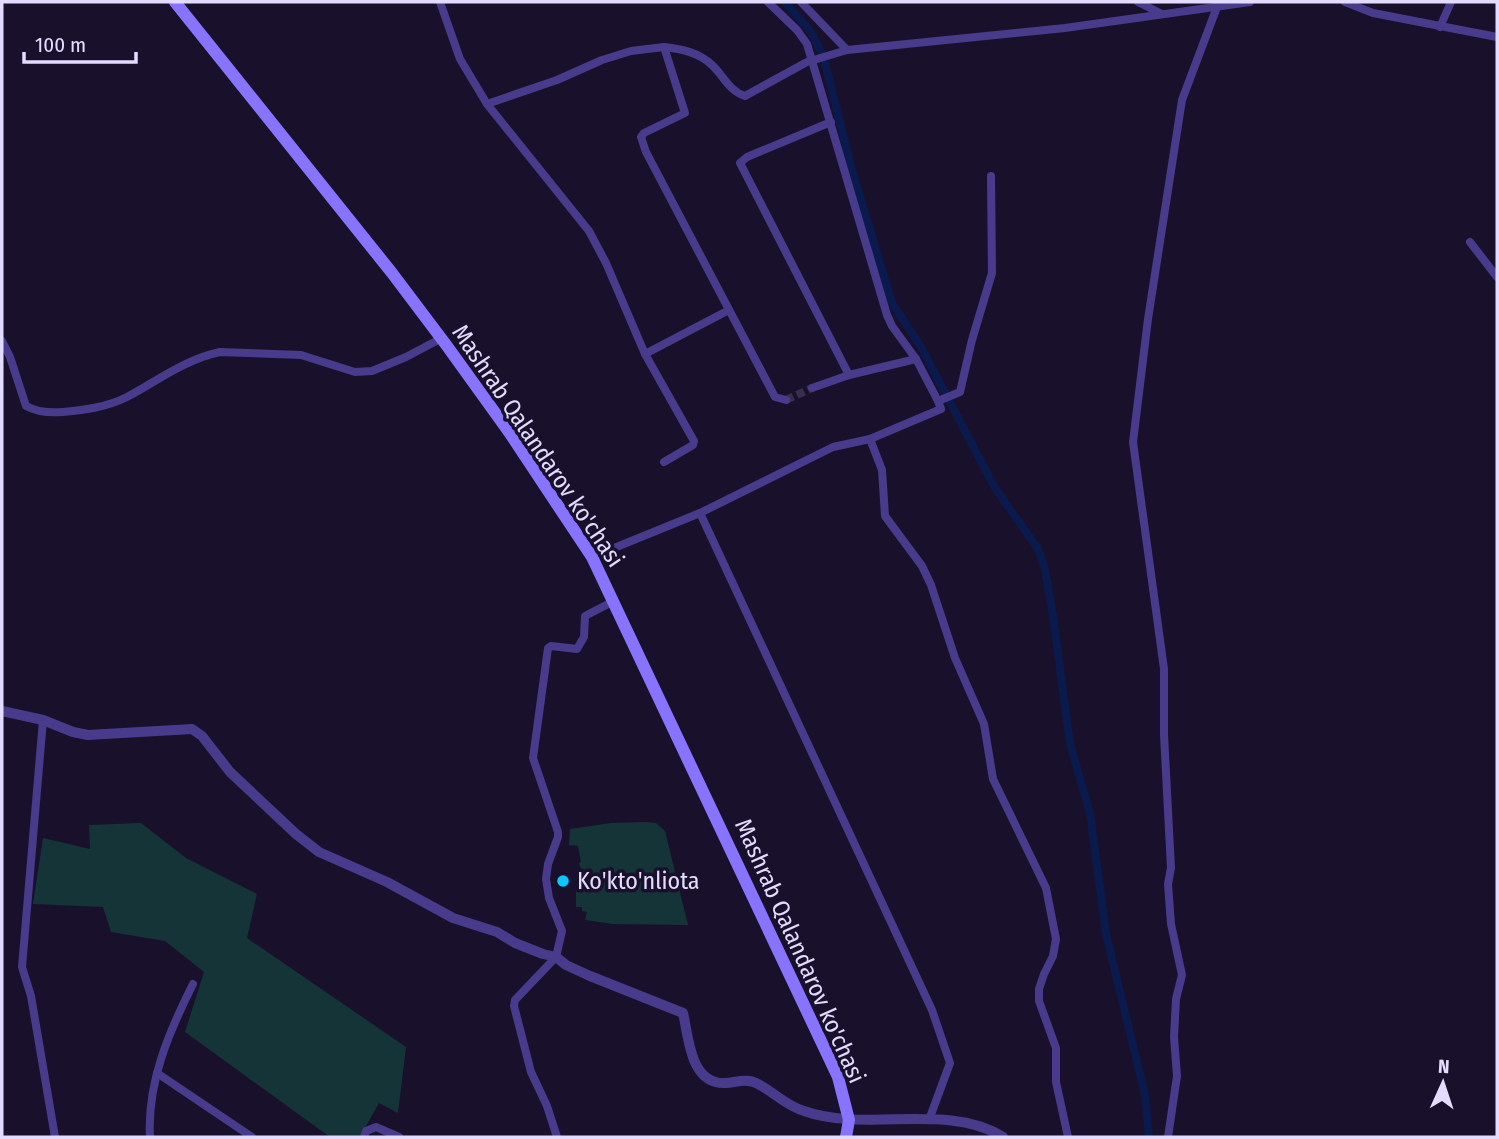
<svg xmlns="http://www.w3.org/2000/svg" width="1499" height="1139" font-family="'Fira Sans Condensed',sans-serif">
	<rect width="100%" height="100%" fill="#19112c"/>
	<g fill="#143437">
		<path d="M646 822 656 823 665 831 688 925 613 924 585 920 587 912 582 911V907H576V871L581 869 579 863 581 862 578 846 569 845 570 829 611 823Z"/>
		<path d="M141 823 186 858 257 894 247 938 406 1047 398 1113 379 1103 360 1137H330L185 1032 204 972 165 941 111 932 103 907 33 904 43 838 90 849 89 825Z"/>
	</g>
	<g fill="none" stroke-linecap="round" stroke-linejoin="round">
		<path stroke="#0a1a4c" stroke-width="8" d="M785 2 811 32 823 55 852 170 892 303 921 347 995 488 1038 549 1045 569 1053 616 1070 744 1090 813 1106 934 1145 1095 1149 1137"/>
		<path stroke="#372f4c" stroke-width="8" stroke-dasharray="8 4" stroke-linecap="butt" d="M786 400 812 388"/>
		<g stroke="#483b8c" stroke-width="8">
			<path d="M440 2 460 59 487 104 589 231 606 263 645 354 694 441 693 445 664 462"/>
			<path d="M768 2 797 30 807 44 887 315 892 326 916 359 938 401 960 392 972 340 992 273 991 176"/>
			<path d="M801 2 847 50 1065 28 1250 2"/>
			<path d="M1138 2 1160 13"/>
			<path d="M1345 2 1373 13 1497 37"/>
			<path d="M1440 27 1451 2"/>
			<path d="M487 104 557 80 602 60 631 51 664 47"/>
			<path d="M831 122 747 157 740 163 849 375"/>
			<path d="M1470 242 1497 277"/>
			<path d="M2 341 10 357 26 406C37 412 51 413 63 412 85 410 107 407 127 397 157 381 186 359 220 352L301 355 355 372 372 371 406 357 442 338"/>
			<path d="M645 354 729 310"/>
			<path d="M812 388 849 375 916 359"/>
			<path d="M786 400 775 397 646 152 641 137 644 133 685 113 664 47C681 49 698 52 712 65 723 75 729 91 745 96L807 62 847 50"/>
			<path d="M870 439 882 470 885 516 922 566 931 585 955 658 984 724 993 779 1046 888 1056 939 1053 956 1044 974 1039 989V1001L1056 1048V1082L1068 1137"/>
			<path d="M700 513 932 1010 950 1063 929 1120"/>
			<path d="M592 557 700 513 833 447 870 439 941 409 938 401"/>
			<path d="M43 720 22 967 31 996 55 1137"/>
			<path d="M157 1073 252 1137"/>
			<path d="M150 1137C147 1082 169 1032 193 984"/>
			<path d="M364 1137 366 1131 376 1127 399 1137"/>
			<path d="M557 1137 547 1106 531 1072 514 1006 515 1000 556 957 562 931 549 898 546 879 548 864 558 837V832L533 758 548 648 551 646 577 649 584 637 585 616 614 601"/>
			<path d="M1168 1137 1177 1076 1174 1037 1176 999 1182 975 1171 924 1168 884 1171 868 1164 735V669L1133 442 1148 319 1182 100 1217 7"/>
		</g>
		<path stroke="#483b8c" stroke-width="10" d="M2 711 43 720 73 732 88 735 192 729 202 736 230 772 296 834 319 852 387 882 453 918 497 932 515 943 543 954 556 957 566 965 590 976 683 1013C689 1038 690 1085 726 1083 737 1082 748 1078 758 1084 774 1092 786 1106 804 1111 866 1133 947 1102 1003 1137"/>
		<path stroke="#8873ff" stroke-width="12" d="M175 2 392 273 447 346 509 432 592 557 838 1077 849 1120 846 1137"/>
	</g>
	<circle fill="#08c8ff" stroke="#19112c" stroke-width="2.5" cx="563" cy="881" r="7"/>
	<g text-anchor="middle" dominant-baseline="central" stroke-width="7" stroke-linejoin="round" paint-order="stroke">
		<g font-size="24" fill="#e4dcff" stroke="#19112c">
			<text transform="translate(538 446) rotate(56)">Mashrab Qalandarov ko'chasi</text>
			<text transform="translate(800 951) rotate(66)">Mashrab Qalandarov ko'chasi</text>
		</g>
		<g font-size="24" fill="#e4dcff" stroke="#19112c" text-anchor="start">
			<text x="577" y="881">Ko'kto'nliota</text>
		</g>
	</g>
	<rect width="1499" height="1139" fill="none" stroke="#e4dcff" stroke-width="7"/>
	<g transform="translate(1443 1083) rotate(3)" stroke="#19112c" stroke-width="5" paint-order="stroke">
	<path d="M0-5L12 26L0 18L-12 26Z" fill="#e4dcff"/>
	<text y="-10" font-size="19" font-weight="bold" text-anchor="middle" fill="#e4dcff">N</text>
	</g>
	<path d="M24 52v10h112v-10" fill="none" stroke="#e4dcff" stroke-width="3.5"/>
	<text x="35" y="52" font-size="21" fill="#e4dcff" stroke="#19112c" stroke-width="5" paint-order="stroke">100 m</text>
</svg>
